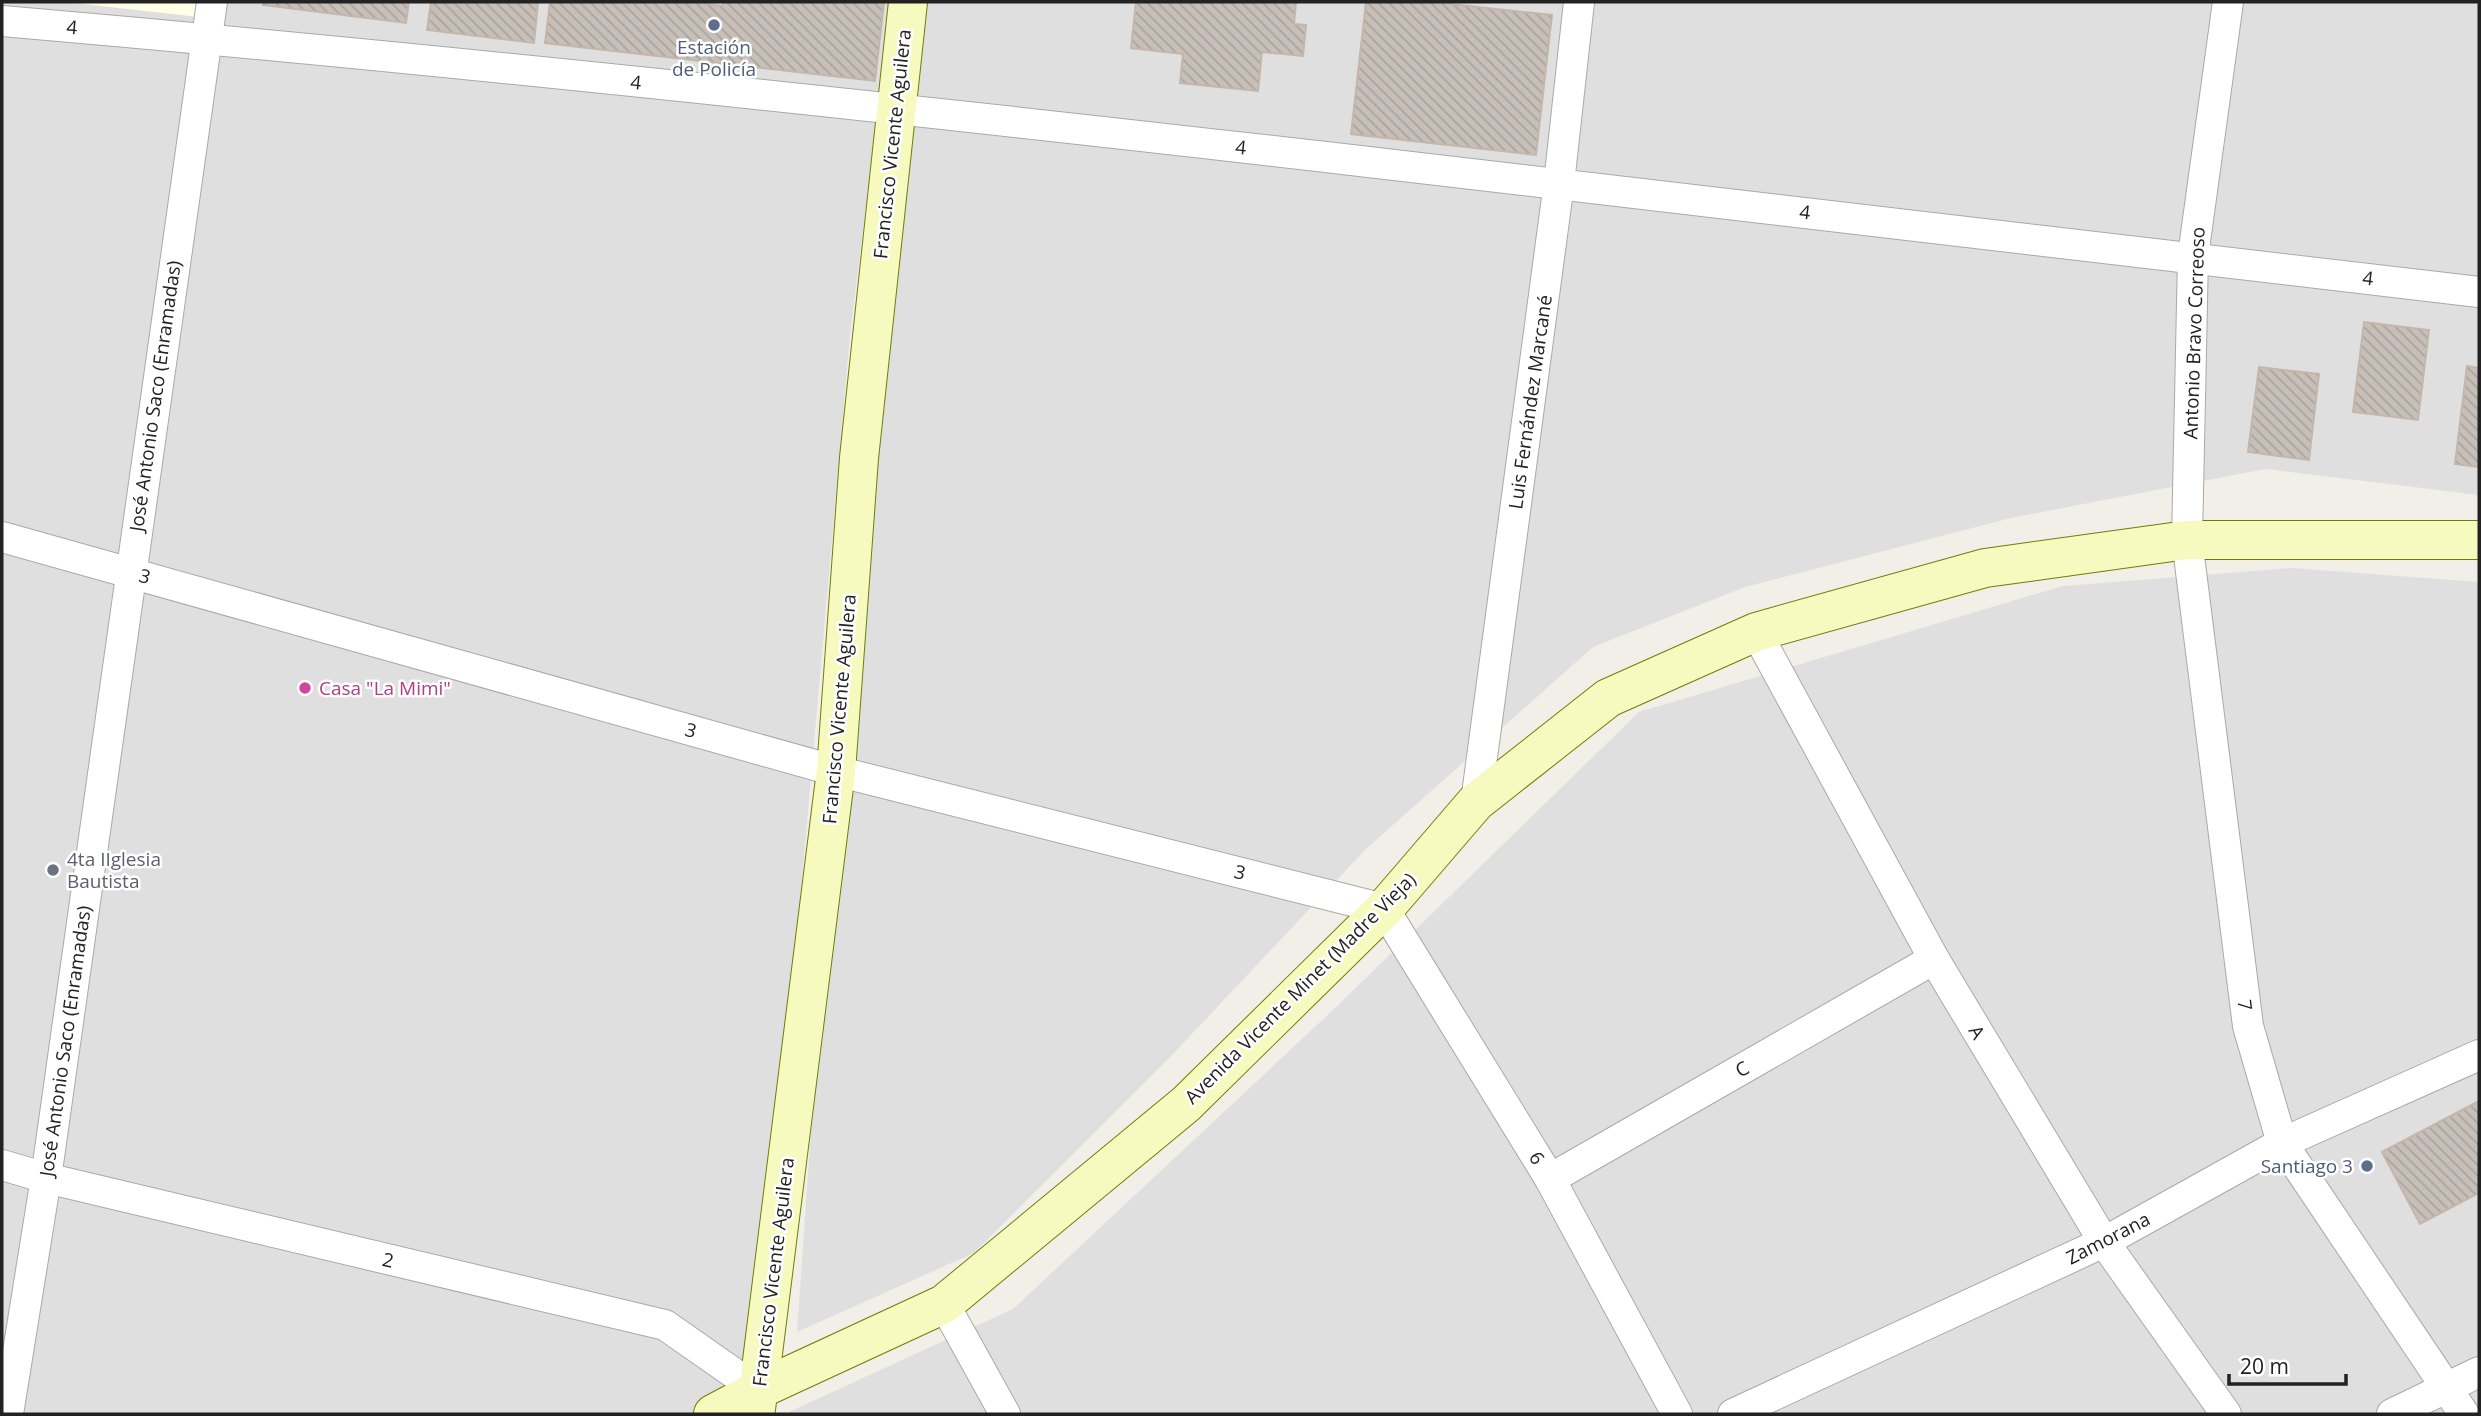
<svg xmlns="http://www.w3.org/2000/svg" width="2481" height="1416" font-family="'Open Sans',sans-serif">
	<defs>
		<pattern id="building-back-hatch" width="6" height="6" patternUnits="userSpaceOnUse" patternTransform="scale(1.75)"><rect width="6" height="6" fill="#c7bfb8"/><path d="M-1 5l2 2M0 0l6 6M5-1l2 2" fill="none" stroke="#aba49e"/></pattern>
	</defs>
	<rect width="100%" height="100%" fill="#f2efe9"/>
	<g fill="#e0dfdf">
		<path d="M2 2H891L850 335 793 982 737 1414H2Z"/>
		<path d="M922 2H2479V495L2265 469 2011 518 1745 587 1593 647 1366 849 1173 1054 974 1253 797 1332 836 771Z"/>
		<path d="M2292 568 2479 582V1414H789V1412L1013 1309 1334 1009 1639 712 2063 586Z"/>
	</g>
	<path fill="#ffffe5" d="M65 2H201L199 17Z"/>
	<g fill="url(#building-back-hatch)" stroke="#c4b6ab" stroke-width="2">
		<path d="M264 2H409L406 23 263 5Z"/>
		<path d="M431 2H538L534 43 427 30Z"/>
		<path d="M550 2H691L722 6 723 2H884L875 81 545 43Z"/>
		<path d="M1136 2H1296L1294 24 1306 25 1303 56 1262 52 1258 91 1180 83 1183 54 1131 48Z"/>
		<path d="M1366 2H1432L1552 15 1536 155 1351 134Z"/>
		<path d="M2364 322 2429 330 2418 420 2353 412Z"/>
		<path d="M2467 366 2479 368V467L2455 464Z"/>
		<path d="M2259 367 2319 374 2309 460 2248 452Z"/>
		<path d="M2479 1101V1193L2420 1224 2382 1152Z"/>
	</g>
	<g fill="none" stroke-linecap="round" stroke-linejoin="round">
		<g stroke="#a9a9a9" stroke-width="32">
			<g id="street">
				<path d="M2228 2 2193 256 2187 540 2248 1026 2282 1143 2464 1414"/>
				<path d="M2 21C455 60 908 109 1360 161 1733 203 2106 245 2479 292"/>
				<path d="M2 537 836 771 1384 909 1550 1179 1677 1414"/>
				<path d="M1756 632 1934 959 2104 1242 2226 1414"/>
				<path d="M1476 802 1559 183 1579 2"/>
				<path d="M2 1165 46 1178 665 1325 758 1390"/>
				<path d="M1550 1179 1934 959"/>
				<path d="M944 1304 1005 1414"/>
				<path d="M8 1414 46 1178 212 2"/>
				<path d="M1733 1414 2104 1242 2282 1143 2479 1055"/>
				<path d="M2392 1414 2479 1372"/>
			</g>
		</g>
		<g stroke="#707d05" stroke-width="40">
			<g id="secondary">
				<path d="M756 1409 836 771 859 458 908 2"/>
				<path d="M713 1414 758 1390 944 1304 1186 1104 1384 909 1476 802 1608 698 1756 632 1985 568 2187 540H2479"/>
			</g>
		</g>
		<use href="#street" stroke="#fff" stroke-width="30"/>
		<use href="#secondary" stroke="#f7fabf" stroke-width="38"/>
	</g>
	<g fill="#5c6f8a" stroke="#fff" stroke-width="2.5">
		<circle cx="714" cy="25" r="7"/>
		<circle cx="2367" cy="1166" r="7"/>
	</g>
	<circle fill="#d1479c" stroke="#fff" stroke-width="2.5" cx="305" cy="688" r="7"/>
	<circle fill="#6b7280" stroke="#fff" stroke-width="2.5" cx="53" cy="870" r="7"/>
	<g text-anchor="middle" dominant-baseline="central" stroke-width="5" stroke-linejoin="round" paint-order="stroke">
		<g font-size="19" fill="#222" stroke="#fff">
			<text transform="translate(72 27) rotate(5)">4</text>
			<text transform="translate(636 82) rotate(6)">4</text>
			<text transform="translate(892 144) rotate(-84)">Francisco Vicente Aguilera</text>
			<text transform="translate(1241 147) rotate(6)">4</text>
			<text transform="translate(1805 212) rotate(7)">4</text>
			<text transform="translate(2368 278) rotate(7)">4</text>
			<text transform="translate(2194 333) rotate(-88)">Antonio Bravo Correoso</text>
			<text transform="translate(155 396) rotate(-82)">José Antonio Saco (Enramadas)</text>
			<text transform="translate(1530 402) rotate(-82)">Luis Fernández Marcané</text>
			<text transform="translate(145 576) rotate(16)">3</text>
			<text transform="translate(839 709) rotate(-85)">Francisco Vicente Aguilera</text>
			<text transform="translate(691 730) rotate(16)">3</text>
			<text transform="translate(1240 872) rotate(14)">3</text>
			<text transform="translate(1300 988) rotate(-45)">Avenida Vicente Minet (Madre Vieja)</text>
			<text transform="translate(2245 1005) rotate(83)">7</text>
			<text transform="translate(1977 1032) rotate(59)">A</text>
			<text transform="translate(65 1041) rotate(-82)">José Antonio Saco (Enramadas)</text>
			<text transform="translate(1742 1069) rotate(-30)">C</text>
			<text transform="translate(1537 1158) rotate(58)">6</text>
			<text transform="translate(2108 1238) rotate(-27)">Zamorana</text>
			<text transform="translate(388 1260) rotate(13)">2</text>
			<text transform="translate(773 1272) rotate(-83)">Francisco Vicente Aguilera</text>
		</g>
		<g font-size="19" fill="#4e5e75" stroke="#fff">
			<text x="714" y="47">Estación<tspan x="714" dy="22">de Policía</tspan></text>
			<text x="2353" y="1166" text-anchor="end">Santiago 3</text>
		</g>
		<g font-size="19" fill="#b23c85" stroke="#fff" text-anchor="start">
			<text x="319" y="688">Casa "La Mimi"</text>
		</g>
		<g font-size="19" fill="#5b616d" stroke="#fff" text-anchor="start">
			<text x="67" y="859">4ta IIglesia<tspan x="67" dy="22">Bautista</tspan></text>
		</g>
	</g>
	<rect width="2481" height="1416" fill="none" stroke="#222222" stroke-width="7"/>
	<path d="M2229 1374v10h117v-10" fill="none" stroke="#222222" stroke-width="3.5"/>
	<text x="2240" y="1374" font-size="21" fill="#222222" stroke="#ffffff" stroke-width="5" paint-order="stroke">20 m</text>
</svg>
